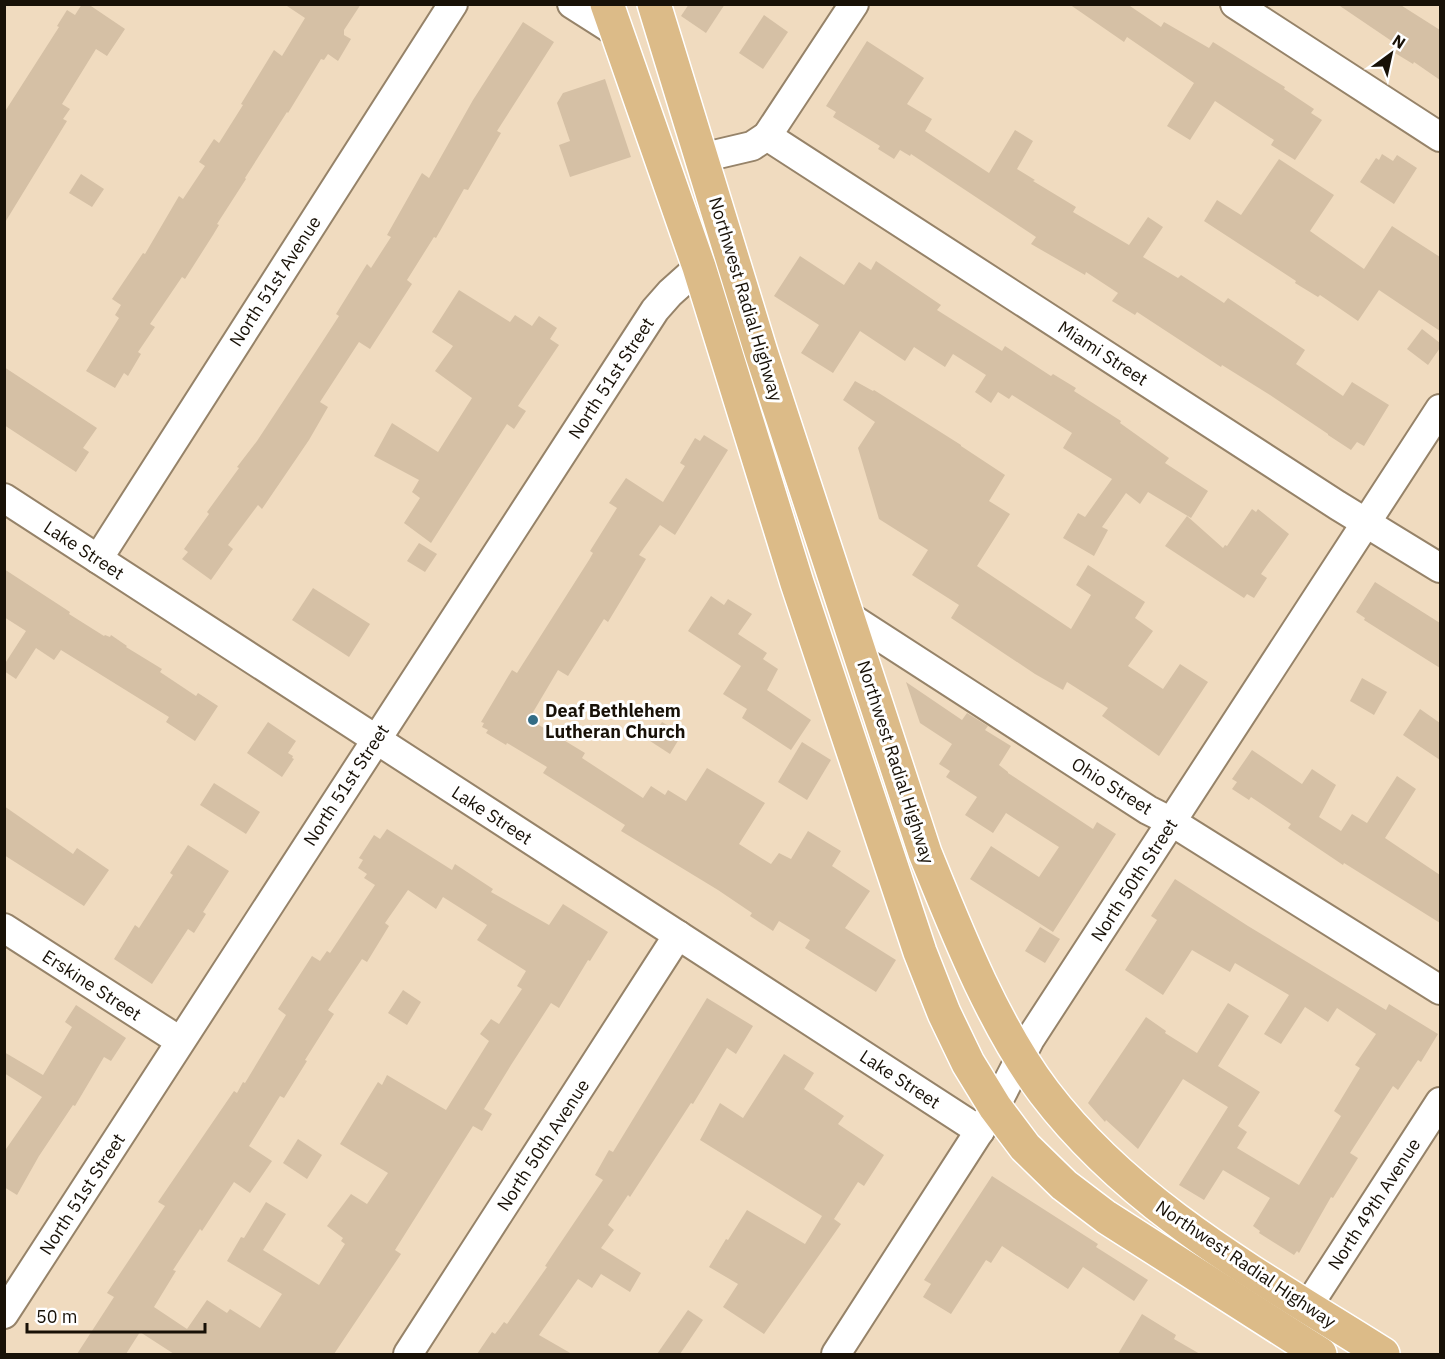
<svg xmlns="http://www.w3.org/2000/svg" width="1445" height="1359" font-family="'IBM Plex Sans',sans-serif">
	<rect width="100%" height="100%" fill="#f0dbbf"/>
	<g fill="#d5c0a5" fill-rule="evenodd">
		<path d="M82 4H88L125 29 107 56 96 49 62 104 70 109 63 119 67 121 4 224V113L59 27 57 26 67 10 75 15Z"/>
		<path d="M284 4H361L344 30V35L351 39 338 61 328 54 324 60 321 59 288 113 287 112 245 178 246 179 217 224 219 225 213 235 185 279 182 277 150 324 155 327 138 352 141 354 128 376 124 373 115 388 86 371 119 318 115 315 121 305 112 299 143 253 145 254 179 196 183 199 205 166 199 162 214 139 219 143 243 105 241 104 274 50 282 56 305 18Z"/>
		<path d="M689 4H725L706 33 681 16Z"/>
		<path d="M1069 4H1127L1161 27 1164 22 1209 48 1213 42 1285 87 1284 89 1314 109 1311 113 1322 120 1295 160 1271 145 1274 140 1215 101 1190 140 1167 126 1194 83 1127 37 1124 42Z"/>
		<path d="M1337 4H1399L1440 30V80L1414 62 1413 64 1395 53 1399 46Z"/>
		<path d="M764 15 788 32 763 69 739 53Z"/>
		<path d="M523 22 554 42 497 131 501 133 468 190 464 189 436 238 434 237 407 280 412 284 370 349 359 342 320 402 328 407 309 440 262 509 258 505 228 545 233 549 211 580 182 559 188 552 184 549 209 514 207 512 239 468 237 467 257 441 313 356 339 316 336 314 367 264 371 268 391 237 387 235 422 173 429 178 473 100Z"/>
		<path d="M867 41 924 78 907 104 932 119 925 131 989 173 1015 130 1033 141 1017 169 1035 180 1033 181 1076 207 1073 212 1129 245 1148 217 1163 227 1143 257 1178 278 1181 275 1224 303 1228 298 1305 350 1296 364 1343 396 1352 382 1389 405 1364 446 1357 442 1351 450 1328 435V434L1270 395 1222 365 1221 367 1137 312 1135 315 1112 301 1118 293 1086 272 1085 275 1031 244 1036 237 911 154 910 156 900 150 894 159 878 149 880 146 833 117 836 112 826 106Z"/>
		<path d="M605 79 631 157 570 177 559 145 570 141 557 103 563 93Z"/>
		<path d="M1382 154 1393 161 1397 155 1417 168 1394 204 1360 182 1376 158 1379 160Z"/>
		<path d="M1279 159 1334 195 1310 231 1364 269 1392 226 1440 257V331L1379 290 1358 321 1320 295 1318 297 1295 283 1296 281 1204 221 1217 200 1241 215Z"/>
		<path d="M81 174 104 189 92 207 69 193Z"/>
		<path d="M800 256 844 285 859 262 871 270 876 261 941 305 937 310 1002 351 1005 346 1051 376 1053 374 1076 388 1074 391 1121 421 1120 423 1169 458 1165 463 1208 491 1191 518 1148 492 1140 504 1126 493 1102 527 1108 530 1094 556 1063 538 1078 513 1085 517 1112 479 1063 448 1072 433 1012 395 1009 399 998 392 991 403 975 392 986 375 953 354 945 367 914 347 905 361 860 331 833 373 801 353 819 325 774 296Z"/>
		<path d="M459 290 510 322 515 315 532 326 539 316 557 328 550 339 559 345 518 406 526 411 514 429 507 424 431 543 404 523 420 498 412 492 419 480 374 456 392 423 438 452 472 398 435 371 453 346 432 332Z"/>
		<path d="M1422 329 1440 343V348L1428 365 1407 349Z"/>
		<path d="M4 367 97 428 83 448 89 452 76 472 4 425Z"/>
		<path d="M855 381 873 391 874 390 961 445V446L1005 475 989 501 1010 514 977 566 1071 629 1091 595 1076 585 1088 565 1145 602 1135 618 1153 631 1128 666 1163 689 1180 664 1208 682 1159 756 1102 716 1108 708 1067 682 1063 690 1035 674 951 618 959 605 912 575 928 550 879 519 858 448 875 422 843 400Z"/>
		<path d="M704 435 728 450 675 535 660 525 639 555 646 559 608 622 604 619 568 676 558 670 529 719 585 753 582 758 643 798 651 786 665 795 668 790 686 801 707 768 765 803 739 844 771 864 779 853 791 859 808 831 841 851 832 866 870 891 845 928 896 960 876 992 805 948 810 940 779 921 773 931 750 916 752 913 718 890 621 831 625 825 543 773 547 767 507 743 506 745 486 733 488 730 482 727 484 723 481 722 512 670 517 673 589 560 593 553 590 551 617 508 609 503 626 478 663 502 685 466 680 463 695 438 700 441Z"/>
		<path d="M1252 509 1256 512 1258 509 1289 534 1261 574 1267 578 1254 598 1247 594 1244 598 1165 546 1187 516 1223 548 1225 545 1227 546Z"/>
		<path d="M419 543 437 554 425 572 407 561Z"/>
		<path d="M4 569 70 612 69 614 104 636 105 635 110 637 111 635 127 646 126 647 162 669 160 672 196 696 198 693 218 706 195 741 166 722 169 717 61 650 54 660 36 648 16 679 4 671V665L26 631 4 617Z"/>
		<path d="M1375 582 1440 623V668L1364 620 1365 618 1356 612Z"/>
		<path d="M313 588 370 624 349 657 292 620Z"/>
		<path d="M711 596 724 605 728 599 752 614 738 634 767 653 763 659 778 669 767 690 811 720 791 750 742 718 747 709 723 694 741 666 688 631Z"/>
		<path d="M1362 678 1387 692 1374 715 1350 701Z"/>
		<path d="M906 682 962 720 967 713 988 726 985 730 1011 746 999 765 1008 772V773L1093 829 1097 822 1116 834 1053 932 970 879 991 846 1039 877 1059 847 1006 813 993 833 965 815 977 797 946 777 950 771 939 764 952 744 920 723Z"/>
		<path d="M1420 709 1440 723V760L1403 735Z"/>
		<path d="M268 722 296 741 288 753 293 756 292 758 294 759 282 777 247 753Z"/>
		<path d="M662 722 682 734 670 754 650 741Z"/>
		<path d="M802 742 831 760 807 800 778 782Z"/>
		<path d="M1252 750 1302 784 1312 769 1336 785 1319 817 1341 831 1352 814 1367 823 1397 776 1416 789 1385 838 1440 875V923L1344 863 1343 865 1288 828 1291 824 1269 809 1251 797 1249 800 1232 789 1237 782 1232 779Z"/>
		<path d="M214 783 260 812 246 834 200 805Z"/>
		<path d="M4 806 73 854 77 848 109 870 84 906 4 855Z"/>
		<path d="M387 829 452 870 455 864 493 889 491 892 549 925 563 904 608 932 590 961 588 960 559 1008 551 1003 511 1065 484 1109 492 1114 482 1131 473 1126 395 1250 401 1254 334 1354H174L140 1332 126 1354H77L114 1297 107 1293 165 1206 158 1202 234 1091 237 1093 243 1082 245 1083 286 1015 278 1009 312 956 320 961 327 951 330 953 375 885 364 878 367 874 358 868 363 860 359 858 374 835 380 839ZM408 890 436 909 443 897 487 925 477 940 526 971 517 986 522 989 499 1024 491 1019 480 1034 489 1041 446 1110 387 1075 382 1085 378 1082 340 1144 388 1173 367 1204 351 1194 327 1226 343 1238 341 1241 345 1244 319 1285 263 1250 286 1214 266 1202 244 1238 241 1237 227 1261 282 1294 260 1328 230 1309 227 1313 207 1300 187 1329 154 1307 176 1271 173 1270 200 1229 202 1231 234 1182 250 1193 272 1161 249 1146 280 1096 284 1098 307 1061 305 1060 334 1014 328 1010 362 959 367 962 389 926 385 923Z"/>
		<path d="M188 845 229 871 203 912 206 914 194 933 188 929 152 984 114 959 135 925 139 928 173 875 170 873Z"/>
		<path d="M1175 879 1248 926 1386 1010 1389 1004 1438 1034 1421 1062 1418 1060 1398 1090 1393 1086 1350 1153 1358 1158 1333 1198 1331 1197 1299 1253 1297 1251 1294 1255 1259 1233 1260 1231 1253 1226 1270 1198 1223 1170 1204 1200 1179 1185 1228 1107 1183 1079 1138 1149 1106 1120 1105 1122 1088 1103 1146 1017 1166 1031 1165 1033 1197 1053 1228 1003 1249 1016 1218 1066 1260 1092 1238 1126 1247 1132 1237 1148 1299 1185 1341 1116 1334 1111 1360 1068 1355 1065 1376 1034 1337 1008 1328 1022 1305 1007 1281 1044 1264 1034 1289 995 1235 963 1230 972 1192 950 1163 995 1125 970 1157 920 1151 916Z"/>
		<path d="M1040 927 1060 939 1045 963 1025 951Z"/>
		<path d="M403 990 421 1002 407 1025 388 1013Z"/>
		<path d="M707 998 753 1026 736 1054 727 1048 693 1104 691 1103 630 1197 628 1195 608 1225 614 1230 601 1248 641 1273 630 1292 601 1274 592 1288 578 1279 539 1335 572 1354H477L492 1332 495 1334 504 1322 507 1324 547 1267 545 1266 557 1248 603 1180 595 1175 609 1150 613 1152Z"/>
		<path d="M76 1005 126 1038 111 1061 104 1057 75 1106 73 1105 39 1156 17 1195 4 1187V1152L42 1097 4 1073V1052L43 1075 72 1027 65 1022Z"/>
		<path d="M784 1054 814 1073 804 1089 844 1116 838 1124 884 1155 864 1186 858 1182 834 1219 841 1224 764 1334 723 1307 738 1284 709 1267 726 1239 728 1240 747 1210 805 1244 822 1216 700 1140 720 1103 743 1118Z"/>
		<path d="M298 1139 322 1155 307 1179 283 1163Z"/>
		<path d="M992 1176 1098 1244 1096 1247 1148 1280 1134 1301 1083 1267 1068 1289 1002 1246 991 1263 986 1260 951 1314 923 1297 931 1284 924 1280Z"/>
		<path d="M688 1310 703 1320 680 1354H657Z"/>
		<path d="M1142 1314 1176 1335 1174 1339 1200 1354H1118Z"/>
	</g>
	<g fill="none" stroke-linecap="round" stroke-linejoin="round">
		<g stroke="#968369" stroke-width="32">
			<g id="minor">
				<path d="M572 4 616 32"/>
				<path d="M1235 4 1440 137"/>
				<path d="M767 136 1337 505 1440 568"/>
				<path d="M701 158 752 146 767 136 854 4"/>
				<path d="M4 498 980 1131"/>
				<path d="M98 559 453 4"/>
				<path d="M848 616 1148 810 1172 822 1440 990"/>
				<path d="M4 928 180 1041"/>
				<path d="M1308 1306 1440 1102"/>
				<path d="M4 1314 655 310 670 293 699 267"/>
				<path d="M408 1354 678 935"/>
				<path d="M836 1354 995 1107 1030 1039 1440 409"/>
			</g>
		</g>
		<g stroke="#fff" stroke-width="36">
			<g id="primary">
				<path d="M607 4 699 267 797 583 920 952 944 1013 968 1063 995 1107 1025 1147 1064 1185 1106 1217 1320 1354"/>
				<path d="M654 4 761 352 925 853C957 932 993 1024 1044 1092 1132 1208 1263 1278 1383 1354"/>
			</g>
		</g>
		<use href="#minor" stroke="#fff" stroke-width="28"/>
		<use href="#primary" stroke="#dcbb88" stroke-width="33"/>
	</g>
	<circle fill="#336c85" stroke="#fff" stroke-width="2" cx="533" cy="720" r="6"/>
	<g text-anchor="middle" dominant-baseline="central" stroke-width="6" stroke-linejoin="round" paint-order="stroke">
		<g font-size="18" fill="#181107" stroke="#fff">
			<text transform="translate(275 281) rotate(-57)">North 51st Avenue</text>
			<text transform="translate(746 299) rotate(73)">Northwest Radial Highway</text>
			<text transform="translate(1103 353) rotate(33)">Miami Street</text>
			<text transform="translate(611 378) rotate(-57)">North 51st Street</text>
			<text transform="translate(84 550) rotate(33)">Lake Street</text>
			<text transform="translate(896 762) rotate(72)">Northwest Radial Highway</text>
			<text transform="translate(346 785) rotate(-57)">North 51st Street</text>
			<text transform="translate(1112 786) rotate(32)">Ohio Street</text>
			<text transform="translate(492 815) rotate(33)">Lake Street</text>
			<text transform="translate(1134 880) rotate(-57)">North 50th Street</text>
			<text transform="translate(92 985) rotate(33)">Erskine Street</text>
			<text transform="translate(900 1079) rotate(33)">Lake Street</text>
			<text transform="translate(543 1145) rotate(-57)">North 50th Avenue</text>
			<text transform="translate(82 1194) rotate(-57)">North 51st Street</text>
			<text transform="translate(1374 1204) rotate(-57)">North 49th Avenue</text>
			<text transform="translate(1246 1264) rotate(34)">Northwest Radial Highway</text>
		</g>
		<g font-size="18" font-weight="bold" fill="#181107" stroke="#fff" text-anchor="start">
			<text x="545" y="710">Deaf Bethlehem<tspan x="545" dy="21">Lutheran Church</tspan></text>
		</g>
	</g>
	<rect width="1445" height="1359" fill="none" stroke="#181107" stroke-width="12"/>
	<g transform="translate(1391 54) rotate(33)" stroke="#ffffff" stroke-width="4.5" paint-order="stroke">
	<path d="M0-4.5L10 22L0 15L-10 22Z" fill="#181107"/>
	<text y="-9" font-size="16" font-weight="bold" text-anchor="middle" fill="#181107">N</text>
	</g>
	<path d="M27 1323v9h178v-9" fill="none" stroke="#181107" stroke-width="3"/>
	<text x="36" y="1323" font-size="18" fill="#181107" stroke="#ffffff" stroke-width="4.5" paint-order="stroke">50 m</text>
</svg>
